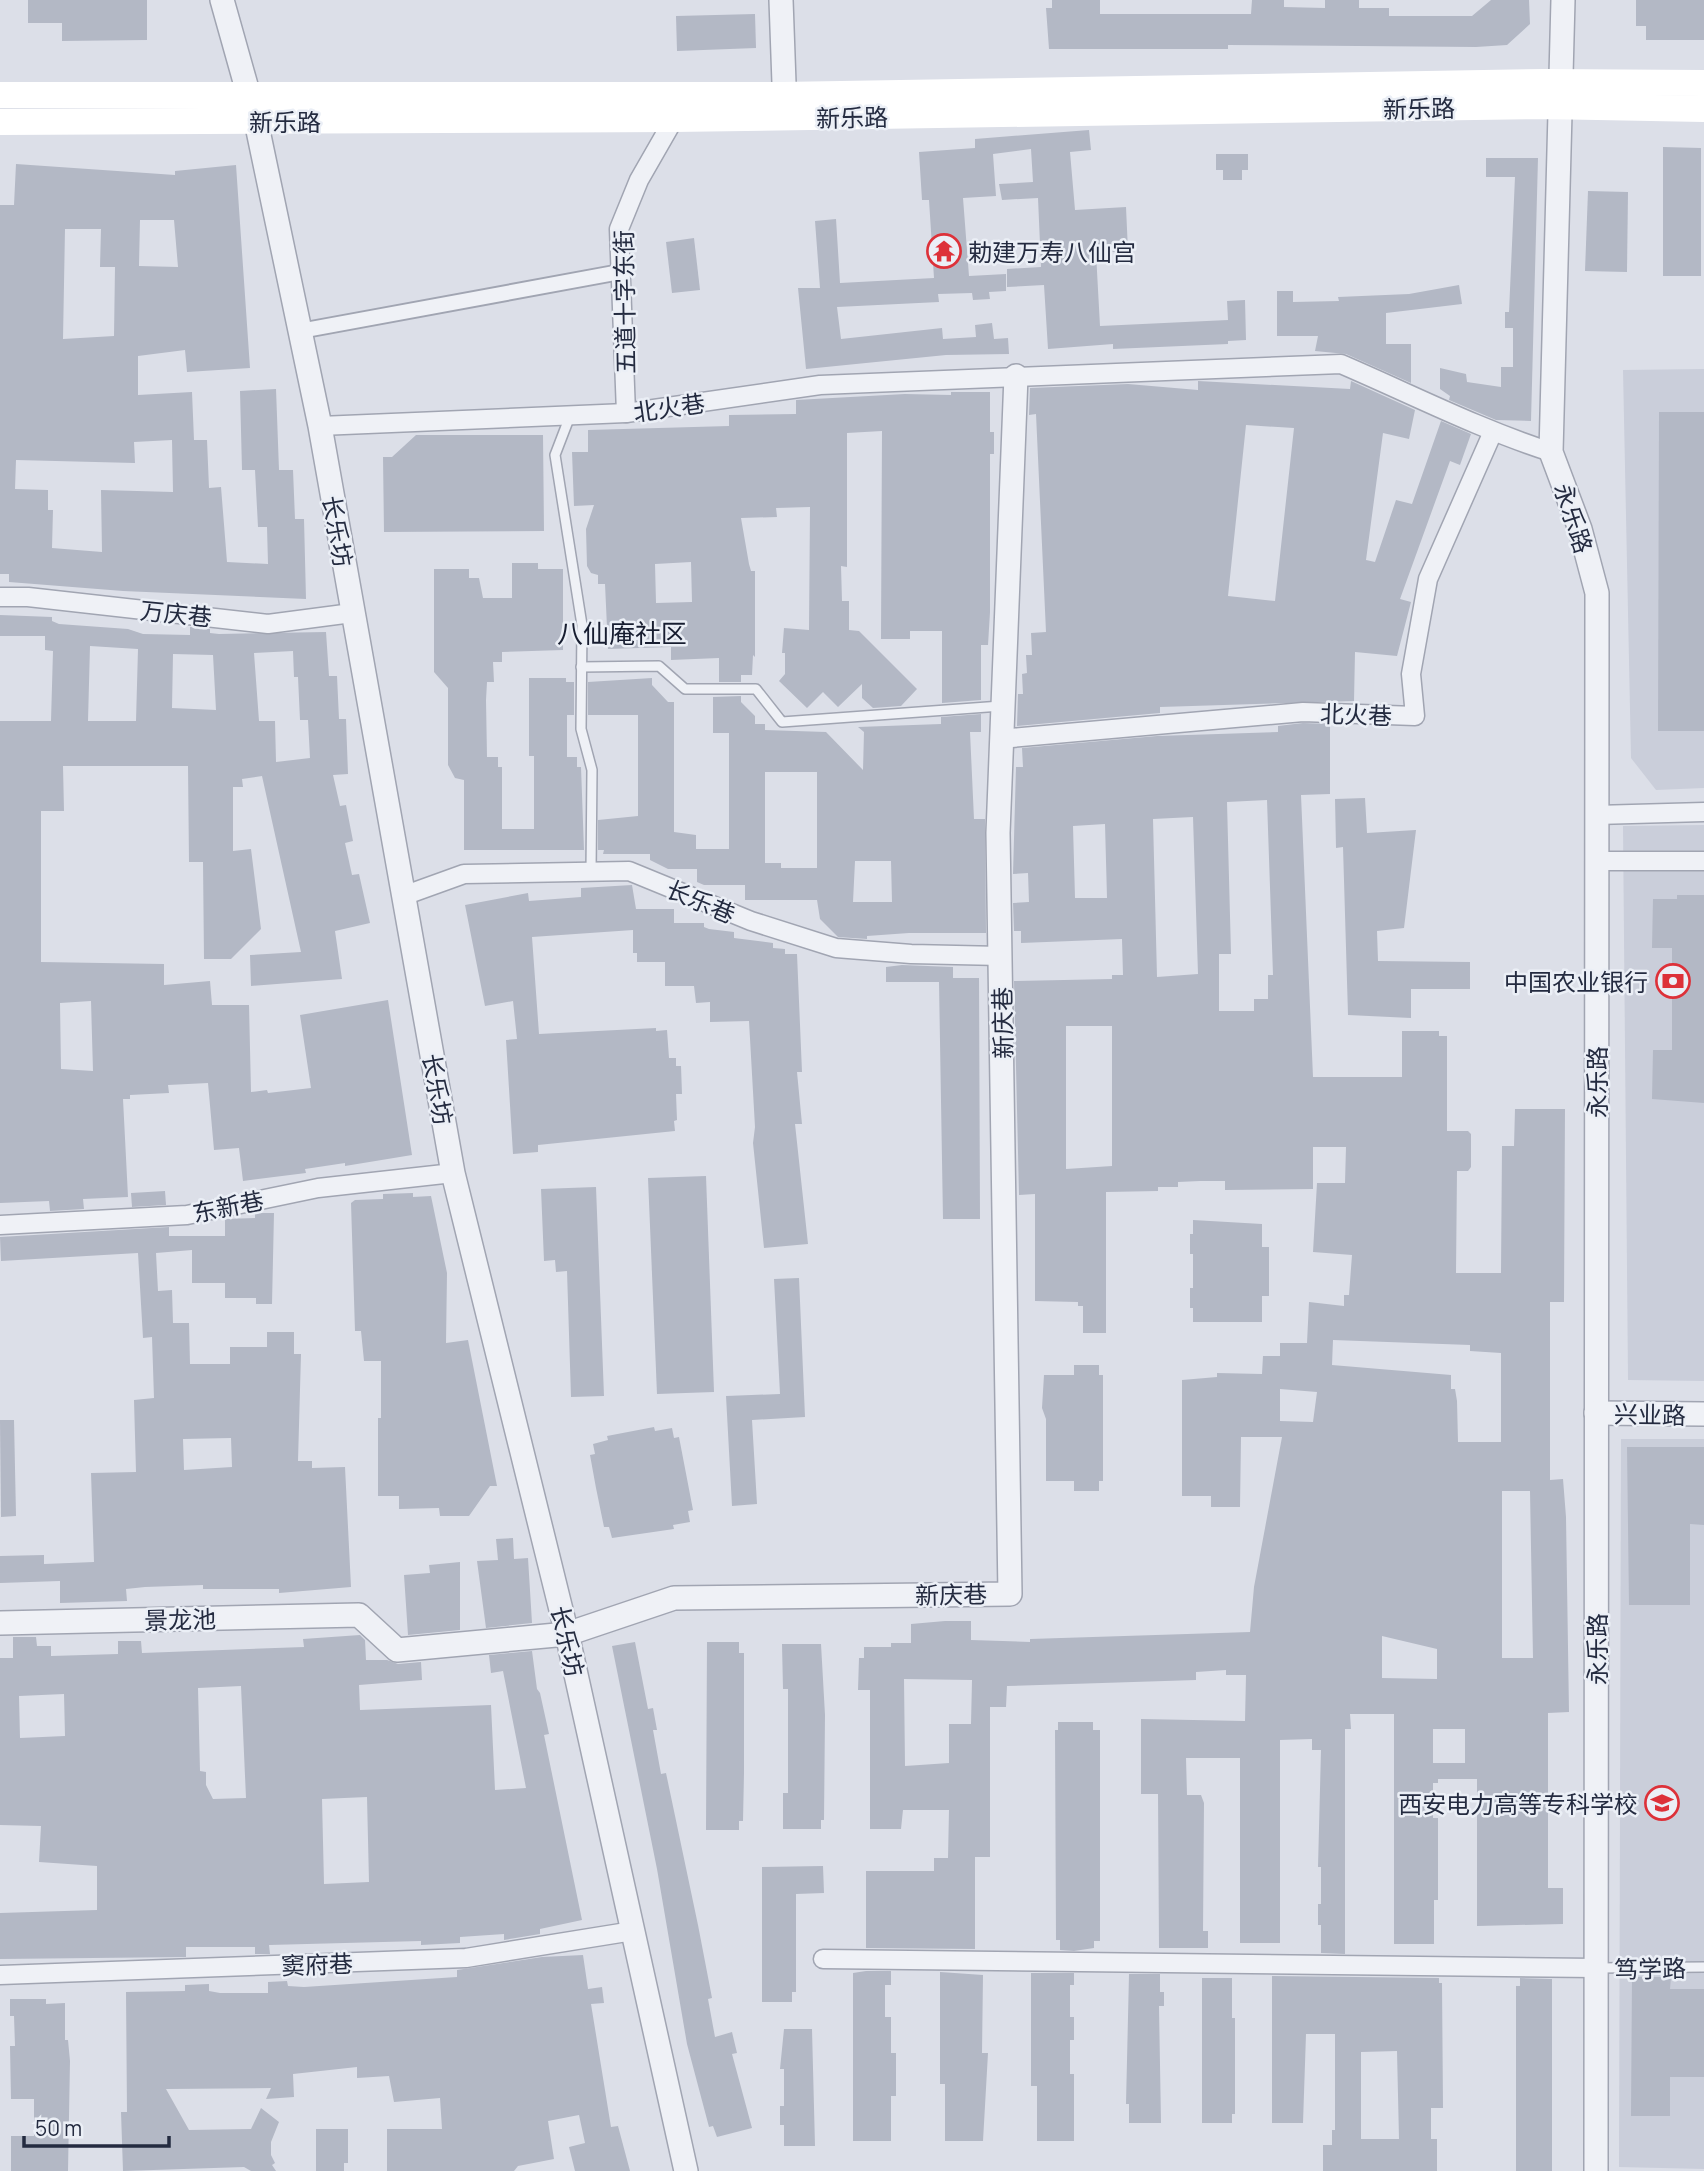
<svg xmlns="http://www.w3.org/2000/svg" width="1704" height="2171" font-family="Manrope,'Noto Sans SC',sans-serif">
	<rect width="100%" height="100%" fill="#dcdfe8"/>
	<g fill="#caceda">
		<path d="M1704 369V788L1656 790 1631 758 1623 370Z"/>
		<path d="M1704 825V1381L1628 1380 1623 826Z"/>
		<path d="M1621 1439H1704V2169L1619 2167Z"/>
	</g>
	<g fill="#b3b8c5" fill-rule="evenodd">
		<path d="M28 0H147V40L62 41V23H28Z"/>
		<path d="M1052 0H1100V14H1251L1252 0H1284V7L1325 8V0H1359V8H1389V16H1472L1491 0H1529L1530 24 1507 45 1476 47 1228 45V49H1049L1046 8H1052Z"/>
		<path d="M1636 0H1704V40H1646V26H1636Z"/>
		<path d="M755 14 756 48 677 51 676 16Z"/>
		<path d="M1089 130 1091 150 1070 152 1075 210 1126 207 1128 251 1096 253 1100 326 1228 320 1227 301 1245 300 1246 340 1228 341V344L1113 349V344L1048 349 1044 285 1007 287V269L1041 267 1038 198 1002 200 999 184 1033 182 1031 149 993 154 996 196 963 198 969 276 1006 274V291L989 292 990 299 973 300 972 293 938 294 939 302 837 307 841 339 942 328 943 339 976 337 975 325 992 323 994 339 1008 338 1009 354 946 355 806 369 798 288H820L815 221 836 219 840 283 934 278 929 200H922L919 152 975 148V139Z"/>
		<path d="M1663 147 1701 148V276H1663Z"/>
		<path d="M1216 154H1248V170H1242V180H1223V170H1216Z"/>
		<path d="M1486 158H1538L1531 421 1496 420 1449 400 1450 396 1440 389V368L1466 374 1467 382 1501 387V367H1513V328H1505V312H1509L1515 177H1486Z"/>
		<path d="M16 164 175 175V171L236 165 250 368 187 372 185 350 138 356V395L192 392 194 440H207L209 488 221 487 227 562 268 564 267 527H258L255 470H242L240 391 276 389 279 470H293L295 519H304L306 599 123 591 9 582V574H0V205H14ZM140 220H174L178 267 139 266ZM65 229H101L100 267H115L114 336 63 339ZM172 440 173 492 101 490 102 552 52 548 53 510H48V490L15 489 16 460 135 463 134 442Z"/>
		<path d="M1588 191 1628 192 1627 272 1585 271Z"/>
		<path d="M694 238 700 290 672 293 666 242Z"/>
		<path d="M1459 285 1462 304 1386 313V344H1411V383L1346 354 1315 351 1318 336H1277V291H1293V302L1339 301 1338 297 1409 294Z"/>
		<path d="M1198 381 1350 389 1351 381 1415 410 1409 439 1383 433 1366 560 1375 562 1396 500 1412 504 1441 421 1471 434 1460 465 1450 461 1400 599 1411 602 1397 656 1355 652 1354 701 1160 707V713L1017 726 1018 694H1023L1022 674 1027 673 1026 655H1032L1031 633 1046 632 1036 414 1029 415 1030 388 1128 384 1198 390ZM1246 425 1294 428 1275 601 1228 596Z"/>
		<path d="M951 392H990V432H994V454H990V612L988 645H981V700L942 703V631H910V639H881L882 431 847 433V567L841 566 842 601H849V630L859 631 917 689 901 706 873 708 862 698V684L838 707 823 692 807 708 779 681 785 674V653H782L784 628 809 630 810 507 776 508 777 517 741 518 749 564 751 571H755V657L753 655 752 675H741V682H719V658L671 660V647L608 649 605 584H598V575L591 573 587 566 586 529 594 505 574 506 572 452H588V430L729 426V415L796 414V400L905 394 951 395ZM691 562 692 602 656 603 655 564Z"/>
		<path d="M1659 412H1704V731H1658Z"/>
		<path d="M416 435H543L544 531 384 532 383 457H392Z"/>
		<path d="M512 563H538V569H563V650L502 652V662H493L494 682H487L486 700 487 757H498V767H502V829H534V756H529V678H566V682H574V715H567V757H577V767H581L584 850H464V780L455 778 448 765V688L434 672V569H469V578H479L483 598H512Z"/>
		<path d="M0 615 52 617V621L59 624 128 629 143 634 190 635V627L210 629V633L219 634 326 632 329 676H337L339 719H346L348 774 333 775 340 806 346 805 353 841 345 843 352 875 359 874 370 923 335 931 342 979 251 986 250 955 301 952 262 776 242 779 243 787H233V851L251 849 261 929 231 959H204L203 862H189L188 766H63L64 811H41V962L164 964V985L210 981 212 1005H249L251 1092 267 1090 268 1093 311 1088 300 1015 388 1000 412 1155 345 1166V1163L305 1169 306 1173 243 1181 239 1148 214 1150 208 1083 168 1085 169 1093 130 1095V1099H123L128 1197 83 1199 84 1209 50 1211 49 1201 0 1203V721H51L53 651 45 650V636H0ZM90 646 138 649 136 721H88ZM293 651 294 677H298L300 720H308L310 758 276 762 275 721H259L254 653ZM173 654 213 655 216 710 172 708ZM91 1001 93 1071 61 1069 60 1003Z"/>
		<path d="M652 678V685L668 702H674V832L696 835V849H729V733H713V697L741 696V702L755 716V724H765V730L826 732 863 770 864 732 858 727 941 724V717L981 714V732H970L974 819H985L986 933H909L867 936V939L838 937 820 919 817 900H745V885H704L697 882V869H668L650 860V854H603L604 850H598V820L638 816V715H588V682ZM765 772H817V868H781V863H765ZM855 861H891L892 902H853Z"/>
		<path d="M1303 723 1330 724V794L1301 795 1313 1077H1402V1031H1439V1036H1447V1131H1468L1471 1134V1167L1468 1171H1457L1456 1273H1501L1502 1146H1514L1515 1109H1565L1564 1302H1550V1480L1563 1479 1566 1517 1569 1712 1548 1713V1888H1563V1924L1477 1926V1779H1438V1783H1433V1818H1438V1900H1434V1944H1394V1714H1350L1351 1729H1345V1954L1321 1953V1925H1318V1904H1321V1867H1318L1321 1750H1312V1739L1280 1740V1943H1240V1758H1186L1187 1795H1201L1204 1803 1203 1931H1208V1948H1159L1158 1794H1141V1719L1245 1721 1246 1675H1226V1670L1196 1672V1680L1007 1686 1006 1707H990V1857H975V1949L866 1948V1871H934V1858H948L949 1810H903L901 1829H870V1690H858L859 1658H864V1647H891V1643H911V1624L945 1621H971V1640L1030 1642V1639L1250 1632 1254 1587 1282 1437H1241L1240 1507H1211V1496H1182V1380L1217 1377V1373L1262 1374 1263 1356H1280V1343H1307L1309 1302 1344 1306V1295H1349L1352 1255 1313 1252 1317 1183H1345L1346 1147H1313V1189L1225 1190V1181H1200L1178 1182V1187H1158V1191L1106 1192V1333H1083V1306H1078V1302L1035 1301V1194L1019 1195 1014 981 1112 979V975H1123L1122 939 1021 943V931H1014L1013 903 1029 902 1028 873 1013 874 1016 767H1023L1022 748 1157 736 1278 732V726ZM1267 800 1273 975H1268V999H1254V1011H1219V954H1231L1227 802ZM1193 817 1198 974 1157 977 1153 819ZM1105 824 1107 898H1075L1073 826ZM1066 1026H1112V1166L1066 1169ZM1333 1340 1470 1345V1351L1501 1353V1442H1458L1457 1401 1455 1389H1451V1375L1332 1365ZM1280 1389 1317 1392 1313 1422 1280 1421ZM1502 1491H1530L1533 1658H1502ZM1382 1636 1437 1649V1679L1382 1678ZM904 1679 972 1680 971 1724H949V1763L905 1766ZM1433 1729H1465V1763H1433Z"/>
		<path d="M1365 798 1367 833 1416 830 1404 928 1377 931 1378 961 1470 962V989H1411V1018L1348 1015 1343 847 1336 848 1335 799Z"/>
		<path d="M632 885 636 909H674V923H704V927L709 929 734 932V938L773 943V948L785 949V954H797L802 1072H797L802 1124H795L808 1244 764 1248 753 1143 755 1127 749 1021 710 1022V1002L696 1003 694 986H665V962H637V953H633V930L532 937 539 1034 656 1028V1031L667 1030 669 1058H676V1066H681L682 1094H676L677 1120 674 1121 675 1131 538 1145V1152L513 1154 506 1040 517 1039 513 1001 485 1006 465 905 528 893 529 901 581 897V888Z"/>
		<path d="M1677 895H1704V1103L1652 1099 1653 1050H1672V948H1652L1653 899H1677Z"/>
		<path d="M902 965 953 967V978H979L980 1219H943L939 982H886V967Z"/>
		<path d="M706 1176 714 1392 657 1394 648 1178Z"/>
		<path d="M596 1187 604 1396 571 1397 567 1271 556 1272 555 1260 544 1261 541 1189Z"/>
		<path d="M165 1191 166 1205 132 1207 131 1193Z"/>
		<path d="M413 1193V1197L431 1196 447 1273 446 1343 468 1340 497 1486H490L469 1516H440L439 1508 399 1509V1496H378V1418H381V1361H364L361 1331H355L351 1203 355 1200 383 1199V1194Z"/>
		<path d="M255 1213H274L272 1304H256V1298H225V1283H192V1250L156 1253 158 1291 172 1290 173 1323H189L190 1364H230V1347H267V1332H294V1354H301L298 1461H312V1468L345 1467 351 1587 279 1593V1589H203V1585L145 1587 126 1589 127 1601 60 1603V1581L0 1583V1556L44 1555V1564L94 1562 91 1473 136 1472 134 1400 154 1398 152 1337 143 1338 138 1253 1 1261 0 1237 169 1227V1236H225V1219L255 1218ZM231 1438 232 1467 184 1470 183 1439Z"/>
		<path d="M1193 1220 1262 1224V1247H1269V1296H1262V1322H1193V1308H1190V1288H1193V1254H1190V1234H1193Z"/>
		<path d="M799 1278 805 1417 752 1420 757 1504 732 1506 726 1396 780 1394 774 1279Z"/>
		<path d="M1074 1365H1099V1375H1103V1481H1099V1491H1074V1481H1046V1419L1042 1408 1044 1375H1074Z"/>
		<path d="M0 1420H14L16 1516 1 1517Z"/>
		<path d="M654 1427 655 1431 672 1428 674 1438 679 1437 693 1510 688 1511 690 1522 673 1525 674 1529 612 1538 609 1527H604L596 1488 590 1455 595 1454 593 1444 608 1440 607 1436Z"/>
		<path d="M1627 1447H1704V1525L1690 1524V1605H1629Z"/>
		<path d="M513 1538 514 1559 528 1558 532 1623 486 1628 477 1561 498 1560 496 1539Z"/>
		<path d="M460 1562V1630L408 1635 404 1575 430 1573 429 1565Z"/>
		<path d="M360 1635 365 1640 366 1660H387L398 1664 421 1662 422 1680 359 1685 360 1710 491 1705 495 1790 526 1788 503 1671 491 1673 489 1655 532 1651 537 1689 540 1693 549 1734 544 1735 582 1920 540 1929V1934L504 1940V1934L460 1937V1943L421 1945V1941L269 1945 270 1954H255V1947H186V1957L0 1959V1913L97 1910V1866L39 1862 41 1826 0 1825V1658H13V1637H36L37 1646H51V1656L118 1654V1641H141L142 1653 304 1647 303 1639ZM241 1686 246 1798 213 1799 206 1785V1772L200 1771 198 1688ZM64 1694 65 1736 20 1738 19 1696ZM367 1797 369 1882 324 1884 322 1799Z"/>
		<path d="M635 1642 648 1709 653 1708 657 1730H653L661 1774 666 1773 698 1925 712 1998 708 1999 715 2037 732 2032 737 2053 732 2054 752 2128 717 2137 713 2126 709 2127 687 2044 657 1869 612 1646Z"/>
		<path d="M707 1642H739V1653H744V1773L743 1821H739V1830H706Z"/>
		<path d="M782 1644H821L825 1715 824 1820H821V1829H783V1793H788V1689H783Z"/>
		<path d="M1058 1722H1093V1730H1100V1941H1094V1948L1074 1951 1060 1950V1940H1056L1055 1730H1058Z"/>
		<path d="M823 1866 824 1893 796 1894V1992H792V2002H762V1867Z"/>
		<path d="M583 1955 588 1989 602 1987 604 2003 591 2004 611 2127 618 2126 630 2171H575L569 2147 585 2143 579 2115 548 2121 554 2159 518 2166 514 2171H387V2129H442L440 2098 394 2102 389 2076 357 2078V2067L293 2074 294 2097 266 2099 271 2088 166 2089 189 2130 251 2129 261 2108 279 2122 271 2142V2155L275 2163 272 2165 276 2171H251L244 2167 123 2171 121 2112H127L126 1992 185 1991V1985L209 1984V1991L220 1993H268V1982L287 1981 288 1986 304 1987 457 1977V1970L542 1957Z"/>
		<path d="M866 1971H891V1985H885V2017H891V2053H896V2096H891V2141H853V1973Z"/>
		<path d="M940 1972 983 1975 982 2053H988L983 2141H945V2084H940Z"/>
		<path d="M1031 1973H1074V1985H1070V2017H1074V2040H1070V2074H1074V2141H1037V2086H1031Z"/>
		<path d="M1129 1974H1160V1992H1164V2006H1159L1161 2123H1129V2104H1126Z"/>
		<path d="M1272 1976 1439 1978V1983H1442L1443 2108H1431V2139H1437V2171H1323V2145H1332V2130H1335V2034H1306L1303 2123H1272ZM1397 2051 1399 2139H1361V2052Z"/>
		<path d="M1632 1977H1671L1670 1989H1704V2077H1670V2116H1631Z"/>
		<path d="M1202 1978H1232V2018H1235V2114H1232V2123H1202Z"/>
		<path d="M1520 1978 1552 1979V2171H1516V1986H1520Z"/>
		<path d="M10 1999H46V2004L65 2003V2040H68L70 2061 68 2171H11V2136H34V2099H11L10 2046H15L14 2016H10Z"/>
		<path d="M784 2029H812L815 2146H784V2125H780V2106H784V2069H780Z"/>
		<path d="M316 2129H348V2163H344V2171H316Z"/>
	</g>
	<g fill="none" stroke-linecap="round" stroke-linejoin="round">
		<g stroke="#a1a5b2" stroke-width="12">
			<g id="service">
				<path d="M570 416 555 455 582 625 581 729 592 770 591 871"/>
				<path d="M581 667 659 666 685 689H756L782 722 1001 706"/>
				<path d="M1597 1968 1704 1967"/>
			</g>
		</g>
		<g stroke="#a1a5b2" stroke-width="18">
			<path id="pedestrian" d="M300 331 620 272"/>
		</g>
		<g stroke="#a1a5b2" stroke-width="21">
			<g id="minor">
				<path d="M626 413 619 229 639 180 674 119"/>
				<path d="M320 426 626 413 820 385 1341 364C1411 394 1479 429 1551 452"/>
				<path d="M0 597H28L268 624 352 613"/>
				<path d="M1000 739 1303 712 1415 716 1411 674 1428 579 1492 434"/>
				<path d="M1596 815 1704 812"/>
				<path d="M1596 861H1704"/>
				<path d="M403 896 464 874 629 871 751 921 836 948 911 954 1001 956"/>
				<path d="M0 1225 187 1215 318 1188 453 1173"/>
				<path d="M823 1959 1596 1968"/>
				<path d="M0 1975 466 1958 633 1931"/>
			</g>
		</g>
		<g stroke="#a1a5b2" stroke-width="26">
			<g id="tertiary">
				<path d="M222 0 256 121 320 426 453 1173 567 1634 686 2171"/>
				<path d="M781 0 785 111"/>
				<path d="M1563 0 1551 452 1580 529 1597 593 1596 2171"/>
				<path d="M1596 1413 1704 1414"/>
				<path d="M0 1623 359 1615 397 1650 567 1634 674 1598 1010 1594 998 833 1016 376"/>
			</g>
		</g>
		<use href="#service" stroke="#eff1f6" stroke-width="9"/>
		<use href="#pedestrian" stroke="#eff1f6" stroke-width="14"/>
		<use href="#minor" stroke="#eff1f6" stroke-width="18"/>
		<use href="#tertiary" stroke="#eff1f6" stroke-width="23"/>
		<g stroke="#fff" stroke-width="26">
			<path d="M0 95H782L1544 82 1704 83"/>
			<path d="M0 122 674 119 1544 106 1704 109"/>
		</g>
	</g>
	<defs>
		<g id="temple-ring" transform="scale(1.75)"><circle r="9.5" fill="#ebeff6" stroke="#dd3139" stroke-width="1.5"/><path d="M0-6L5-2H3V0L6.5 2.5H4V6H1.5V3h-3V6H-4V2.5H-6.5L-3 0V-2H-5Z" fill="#dd3139"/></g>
		<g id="bank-ring" transform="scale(1.75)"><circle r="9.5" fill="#ebeff6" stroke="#dd3139" stroke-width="1.5"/><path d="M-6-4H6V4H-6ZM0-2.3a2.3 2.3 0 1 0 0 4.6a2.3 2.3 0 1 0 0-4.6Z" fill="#dd3139"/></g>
		<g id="university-ring" transform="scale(1.75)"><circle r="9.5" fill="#ebeff6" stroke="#dd3139" stroke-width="1.5"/><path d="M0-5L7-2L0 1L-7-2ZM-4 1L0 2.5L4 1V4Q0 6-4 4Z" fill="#dd3139"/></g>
	</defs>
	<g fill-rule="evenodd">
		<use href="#temple-ring" x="944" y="251"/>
		<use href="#bank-ring" x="1673" y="981"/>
		<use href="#university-ring" x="1662" y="1803"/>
	</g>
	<g text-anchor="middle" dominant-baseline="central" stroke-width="5" stroke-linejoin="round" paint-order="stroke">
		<g font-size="24" fill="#242b40" stroke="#ebeff6">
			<text transform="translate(1419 108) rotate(-1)">新乐路</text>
			<text transform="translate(852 117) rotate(-1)">新乐路</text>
			<text x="285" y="121">新乐路</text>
			<text transform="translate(624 302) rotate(-91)">五道十字东街</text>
			<text transform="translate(669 407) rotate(-8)">北火巷</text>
			<text transform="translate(1574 518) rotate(72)">永乐路</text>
			<text transform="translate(338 531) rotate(80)">长乐坊</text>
			<text transform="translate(176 613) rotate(6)">万庆巷</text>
			<text transform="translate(1356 714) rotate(2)">北火巷</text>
			<text transform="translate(701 901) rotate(23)">长乐巷</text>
			<text transform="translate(1002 1023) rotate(-91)">新庆巷</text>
			<text transform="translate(1596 1082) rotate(-90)">永乐路</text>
			<text transform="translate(438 1089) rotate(80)">长乐坊</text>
			<text transform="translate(228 1206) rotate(-11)">东新巷</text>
			<text transform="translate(1650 1414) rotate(1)">兴业路</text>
			<text transform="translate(951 1594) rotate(-1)">新庆巷</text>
			<text transform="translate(180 1619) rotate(-1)">景龙池</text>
			<text transform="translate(568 1641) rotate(77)">长乐坊</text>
			<text transform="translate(1596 1649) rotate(-90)">永乐路</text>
			<text transform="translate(317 1964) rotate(-2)">窦府巷</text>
			<text transform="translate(1650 1968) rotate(-1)">笃学路</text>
		</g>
		<g font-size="24" fill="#242b40" stroke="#ebeff6" text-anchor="end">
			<text x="968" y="251" text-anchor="start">勅建万寿八仙宫</text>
			<text x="1648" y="981">中国农业银行</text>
			<text x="1638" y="1803">西安电力高等专科学校</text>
		</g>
		<g font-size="26" fill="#171d30" stroke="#ebeff6">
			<text x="622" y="633">八仙庵社区</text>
		</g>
	</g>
	<path d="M24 2136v10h145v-10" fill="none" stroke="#242b40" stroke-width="3.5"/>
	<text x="35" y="2136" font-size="21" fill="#242b40" stroke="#ebeff6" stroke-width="5" paint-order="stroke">50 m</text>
</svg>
